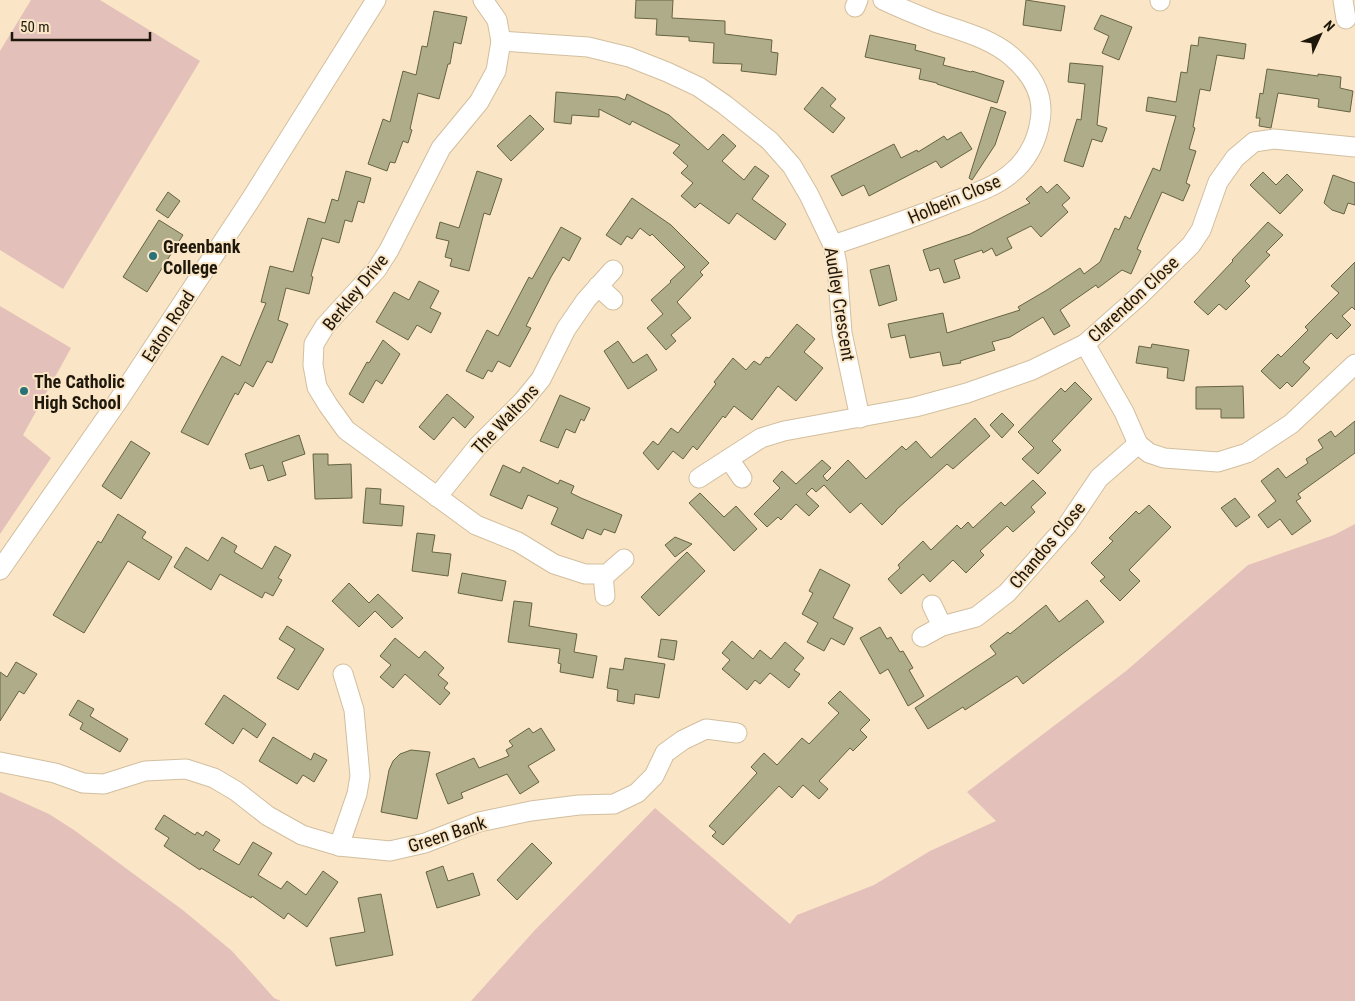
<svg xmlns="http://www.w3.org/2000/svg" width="1355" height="1001" font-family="'Roboto Condensed',sans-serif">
	<rect width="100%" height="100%" fill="#fae6c6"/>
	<g fill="#e4c0ba">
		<path d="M31 0H100L200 61 63 289 0 250V51Z"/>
		<path d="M0 306 71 348 23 435 51 458 0 534Z"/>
		<path d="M1355 524V1001H471L534 931 655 808 790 924 797 915 874 885 930 851 996 821 967 792 1126 671 1248 565 1334 535Z"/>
		<path d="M0 792 49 814 74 830 184 911 232 951 274 998 281 1001H0Z"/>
	</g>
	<g fill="#aeac89" stroke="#666343">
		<path d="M636 0H673L672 18 725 21V34L772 40 771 52 778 53 776 75 741 71 742 64 713 63 714 43 689 41V37L656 35 657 19 635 18Z"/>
		<path d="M1026 0 1065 6 1061 31 1023 25Z"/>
		<path d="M434 11 467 17 461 44 454 42 450 64H448L439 99 418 93 410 129 412 130 408 143 403 141 395 163 390 162 387 171 368 164 383 119 390 122 403 71 416 75 422 46 427 47Z"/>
		<path d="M1101 15 1132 27 1119 60 1102 53 1109 36 1094 29Z"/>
		<path d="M870 35 916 45 915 50 945 58 943 65 971 72 972 71 1004 81 997 103 937 84V83L919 79 921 69 865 57Z"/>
		<path d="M1199 37 1246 44 1244 59 1217 55 1210 91 1200 89 1193 127 1195 128 1189 149 1196 151 1186 183 1190 185 1183 201 1162 192 1137 249 1141 251 1131 274 1122 270 1098 288 1096 285 1060 310 1070 326 1054 335 1043 317 1010 337 992 342 995 350 960 361 961 363 943 366 940 352 910 358 905 335 891 338 888 324 943 313 947 333 1020 310 1018 307 1047 290 1080 268 1084 274 1100 262 1115 228 1119 230 1125 216 1130 219 1153 168 1160 171 1176 116 1146 111 1148 97 1176 102 1181 72 1187 73 1191 45 1198 46Z"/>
		<path d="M1070 63 1103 66 1097 125 1107 128 1102 142 1092 139 1083 167 1064 161 1077 119 1081 120 1085 84 1068 82Z"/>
		<path d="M1267 69 1318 76V74L1341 77 1340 88 1353 91 1350 112 1318 107 1319 99 1278 93 1271 128 1259 126 1260 118H1256L1260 93 1263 94Z"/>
		<path d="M822 87 836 99 830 106 845 118 833 133 804 109Z"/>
		<path d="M556 92 618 97 625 100 627 94 669 115 708 150 723 134 736 146 722 161 744 180 755 166 769 176 752 199 786 224 775 240 737 213 729 224 700 203 695 208 681 196 693 183 681 173 688 166 673 153 680 145 632 121 630 125 599 109V117L572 115 571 124 554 122Z"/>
		<path d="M991 107 1006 112 995 145 972 180 969 178Z"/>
		<path d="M530 115 544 129 511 161 497 146Z"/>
		<path d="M961 132 972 149 941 168 936 161 869 196 864 185 842 196 831 176 894 144 901 158 917 150 918 152 944 136 947 140Z"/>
		<path d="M346 171 371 178 364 203 358 201 352 222 345 220 339 243 322 238 311 276 313 277 309 294 286 288 278 320 288 324 272 363 267 361 253 387 245 382 238 395 235 393 208 445 181 432 222 356 240 366 266 303 261 302 270 266 293 272 308 218 325 223 332 199 338 201Z"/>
		<path d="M477 171 502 179 490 215 484 213 469 271 450 266 452 259 445 257 449 241 436 238 440 222 459 228Z"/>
		<path d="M1263 172 1276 185 1287 174 1303 190 1280 214 1250 185Z"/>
		<path d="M1333 175 1355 183V205L1348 203 1344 214 1332 210 1324 203Z"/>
		<path d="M1057 184 1070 198 1062 205 1068 212 1041 237 1031 226 1007 238 1012 248 996 256 992 248 983 253 982 250 954 260 960 278 944 283 939 268 930 271 923 250 970 234 1030 203 1026 199 1041 186 1047 193Z"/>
		<path d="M168 192 180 201 168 218 156 210Z"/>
		<path d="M632 198 671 225 709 263 700 272 703 275 677 302 691 318 671 335 676 341 666 350 647 328 663 314 651 300 671 282 670 281 685 267 652 234 650 236 640 228 632 239 627 236 621 245 606 235Z"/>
		<path d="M159 220 183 235 147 292 123 277Z"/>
		<path d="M1268 222 1283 235 1266 252 1270 255 1245 281 1250 286 1226 310 1219 304 1208 315 1194 302 1233 261 1232 260Z"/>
		<path d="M561 227 581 238 569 261 563 257 551 277 526 326 531 328 510 367 498 361 492 372 488 370 483 379 466 371 487 330 498 336 529 277 532 279Z"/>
		<path d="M1355 262V310L1352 307 1342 316 1351 325 1337 339 1331 333 1303 362 1310 368 1292 387 1287 382 1280 389 1261 371 1278 354 1281 357 1308 330 1305 327 1339 293 1331 286Z"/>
		<path d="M889 265 897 300 879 306 870 270Z"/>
		<path d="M419 281 439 291 430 308 441 313 431 333 417 325 408 340 376 322 394 292 409 300Z"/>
		<path d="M797 324 815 339 804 352 823 368 796 401 778 386 752 420 734 406 725 418 723 416 697 450 693 446 683 459 673 451 658 470 643 453 653 441 658 445 671 428 678 433 716 384 714 382 733 358 746 370 754 361 760 365 766 357 769 358Z"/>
		<path d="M383 340 400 354 382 384 376 380 363 403 349 394 367 362 369 363Z"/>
		<path d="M618 341 633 363 647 354 657 370 628 389 604 351Z"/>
		<path d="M1152 344 1189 350 1184 381 1167 378 1168 368 1136 363 1139 346 1151 348Z"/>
		<path d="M1075 382 1092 399 1052 441 1061 450 1038 474 1022 459 1034 448 1018 432 1061 388 1065 392Z"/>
		<path d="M1243 386 1244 418H1221V409H1196V387Z"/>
		<path d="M447 394 474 417 465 428 453 417 434 440 419 427Z"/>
		<path d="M560 395 590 408 584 421 581 419 575 433 566 429 558 448 540 441Z"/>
		<path d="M1002 413 1014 425 1002 438 990 425Z"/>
		<path d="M975 418 990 436 953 469 947 464 896 510V511L882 525 861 503 850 513 824 485 816 492 812 488 806 494 819 506 809 516 796 504 781 520 778 517 767 527 754 514 780 488 773 481 782 471 796 484 822 460 831 468 823 476 827 481 848 460 866 479 902 446 906 450 916 441 931 458Z"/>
		<path d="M1355 421V453L1298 494 1301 498 1296 501 1311 521 1292 535 1280 519 1268 528 1258 515 1276 501 1261 481 1278 468 1286 478 1308 463 1306 459 1323 448 1318 440 1331 431 1335 437Z"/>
		<path d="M299 435 305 454 282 462 286 475 268 481 263 465 250 469 245 454Z"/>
		<path d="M131 441 150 453 121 499 102 486Z"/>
		<path d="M313 454H328V465L351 464 352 498 315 499Z"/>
		<path d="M503 465 520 473 523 467 558 484 560 480 574 486 571 493 581 498 622 515 615 533 604 529 601 535 587 529 583 539 551 524 558 508 528 495 522 509 490 495Z"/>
		<path d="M1033 480 1046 493 1031 507 1035 512 1013 532 1007 526 980 551 984 555 966 573 953 560 930 582 923 574 901 594 888 579 900 568 898 565 923 541 931 550 957 525 961 529 968 522 973 528 1001 502 1005 506Z"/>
		<path d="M366 488 381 489 380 504 404 506 402 526 363 523Z"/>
		<path d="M700 493 724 517 736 506 757 529 734 551 689 503Z"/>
		<path d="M1235 498 1250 517 1236 527 1221 508Z"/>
		<path d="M1149 505 1171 527 1129 570 1140 581 1120 601 1100 581 1105 577 1091 563 1113 541 1109 538 1136 511 1139 514Z"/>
		<path d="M118 514 146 532 142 538 172 557 159 580 128 561 84 633 53 615 98 541 101 543Z"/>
		<path d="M417 533 435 535 432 552 451 554 448 576 412 571Z"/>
		<path d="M222 537 237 546 234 552 262 569 275 546 291 555 278 578 282 580 273 596 265 592 262 598 220 574 211 590 174 567 186 547 208 561Z"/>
		<path d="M675 537 692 544 675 557 665 545Z"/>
		<path d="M687 552 705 571 659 616 641 597Z"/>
		<path d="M820 569 850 585 833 618 853 628 844 645 831 638 824 651 807 642 818 623 802 614 813 593 809 591Z"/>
		<path d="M462 573 506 581 502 601 458 593Z"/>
		<path d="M349 583 369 603 378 594 403 618 392 628 375 611 359 627 332 601Z"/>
		<path d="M1087 600 1104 622 1023 684 1017 676 965 710 963 707 928 729 915 708 996 654 990 646 1008 632 1010 634 1046 605 1059 622Z"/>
		<path d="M514 601 532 603 529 626 577 634 574 652 597 656 593 678 560 672 561 664 558 663 560 649 508 642Z"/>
		<path d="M287 626 324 649 298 690 277 678 295 649 279 639Z"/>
		<path d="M880 627 887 639 891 637 900 652 903 651 913 668 909 670 924 696 908 706 888 669 880 674 860 638Z"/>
		<path d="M395 638 419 658 425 651 444 668 438 675 448 683 444 688 450 693 440 705 405 674 393 688 380 677 391 665 380 656Z"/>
		<path d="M661 639 677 641 674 660 658 657Z"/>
		<path d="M732 641 753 659 760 650 771 659 785 642 804 658 794 670 800 674 789 688 770 673 760 684 755 680 747 690 722 669 730 660 722 653Z"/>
		<path d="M625 658 665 664 659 698 635 694 634 704 617 701 618 690 607 688 610 668 623 670Z"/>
		<path d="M16 662 37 674 24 694 19 691 0 721V672L7 677Z"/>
		<path d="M840 691 870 720 860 730 867 737 853 751 850 748 819 781 828 789 819 799 803 785 792 798 779 786 723 845 712 836 716 832 709 826 757 773 751 767 764 753 777 765 802 738 809 744 839 713 828 703Z"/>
		<path d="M224 695 266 724 257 738 243 728 233 744 205 724Z"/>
		<path d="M78 700 94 709 90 716 128 739 120 752 80 729 83 723 69 715Z"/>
		<path d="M529 728 533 733 541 728 555 750 528 766 539 782 520 794 507 774 461 793 463 798 448 804 436 774 474 758 479 768 509 756 506 750 513 746 509 741Z"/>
		<path d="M273 737 311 760 314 753 327 760 314 782 303 775 297 784 259 761Z"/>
		<path d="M411 750 430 752 417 819 381 812 389 770 393 761 400 754Z"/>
		<path d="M164 815 195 835 197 832 203 836 206 831 220 840 213 850 239 865 253 842 272 853 258 875 281 889 287 881 306 895 323 871 338 882 307 927 288 913 284 919 252 896 251 898 201 868 200 870 164 846 169 838 155 829Z"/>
		<path d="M532 843 552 863 517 900 497 880Z"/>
		<path d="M443 866 448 881 473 873 480 895 437 908 426 872Z"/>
		<path d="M381 894 393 955 336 966 330 938 365 932 358 898Z"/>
	</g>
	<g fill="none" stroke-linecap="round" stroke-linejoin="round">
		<g stroke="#d2bf9f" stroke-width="21">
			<g id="minor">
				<path d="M483 0 497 20 501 41 496 71 479 102 441 148 389 250 377 269 325 326 314 344 313 365 317 387 328 405 346 430 476 525 518 542 554 564 585 574H607L624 559"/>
				<path d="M1343 0 1346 19"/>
				<path d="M1160 1V0"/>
				<path d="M855 7 858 0"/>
				<path d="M501 41 588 47 629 57 667 72 699 87 725 105 770 141 792 166 809 195 833 245 837 264 842 333 860 418"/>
				<path d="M833 245C875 231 916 217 957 200 975 193 994 187 1009 175 1026 162 1037 142 1040 121 1045 94 1031 73 1011 56 990 38 961 31 935 22 917 15 900 8 883 0"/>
				<path d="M598 286 613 300"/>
				<path d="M1085 344 1124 412 1138 444 1149 453 1164 458 1218 462 1247 453 1291 424 1355 364"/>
				<path d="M729 459 742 478"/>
				<path d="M699 478 761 438 784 431 915 407 967 393 1032 370 1085 344 1138 297 1191 245 1201 230 1218 182 1235 158 1254 142 1274 139 1355 147"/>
				<path d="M437 497 478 446 523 401 541 379 566 329 586 300 613 270"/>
				<path d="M0 570 120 398 251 199 376 0"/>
				<path d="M603 575 605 596"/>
				<path d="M932 605 942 626"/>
				<path d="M922 637 942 626 976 617 1007 593 1068 524 1099 478 1138 444"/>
				<path d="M0 762 55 773 83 783 104 784 145 771 186 769 214 778 236 791 268 816 302 835 339 846 390 851 425 843 479 822 531 811 579 805 614 804 637 793 654 776 665 753 683 740 706 729 737 733"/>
				<path d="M339 846 357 794 360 776 354 710 343 674"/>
			</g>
		</g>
		<use href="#minor" stroke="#fff" stroke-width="19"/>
	</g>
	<g fill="#287278" stroke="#fae6c6" stroke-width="2">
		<circle cx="153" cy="256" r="5"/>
		<circle cx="24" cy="391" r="5"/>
	</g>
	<g text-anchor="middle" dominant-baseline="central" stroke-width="4" stroke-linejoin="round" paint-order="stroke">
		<g font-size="18" fill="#1e170b" stroke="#fae6c6">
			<text transform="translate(954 199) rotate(-23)">Holbein Close</text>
			<text transform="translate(355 292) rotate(-51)">Berkley Drive</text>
			<text transform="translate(1133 299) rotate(-43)">Clarendon Close</text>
			<text transform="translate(840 304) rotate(81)">Audley Crescent</text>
			<text transform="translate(168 326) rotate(-57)">Eaton Road</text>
			<text transform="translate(505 419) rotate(-47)">The Waltons</text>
			<text transform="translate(1047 545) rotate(-50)">Chandos Close</text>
			<text transform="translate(447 834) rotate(-18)">Green Bank</text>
		</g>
		<g font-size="18" font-weight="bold" fill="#1e170b" stroke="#fae6c6" text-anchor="start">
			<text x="163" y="246">Greenbank<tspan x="163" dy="21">College</tspan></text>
			<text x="34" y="381">The Catholic<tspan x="34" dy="21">High School</tspan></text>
		</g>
	</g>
	<g transform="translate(1320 35) rotate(46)" stroke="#fae6c6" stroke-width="4" paint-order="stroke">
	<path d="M0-4L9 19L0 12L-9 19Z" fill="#1e170b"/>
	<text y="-8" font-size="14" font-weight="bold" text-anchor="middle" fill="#1e170b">N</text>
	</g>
	<path d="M12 32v8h138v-8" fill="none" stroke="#1e170b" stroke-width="2.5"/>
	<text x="20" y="32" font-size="15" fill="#1e170b" stroke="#fae6c6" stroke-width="4" paint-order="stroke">50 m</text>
</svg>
